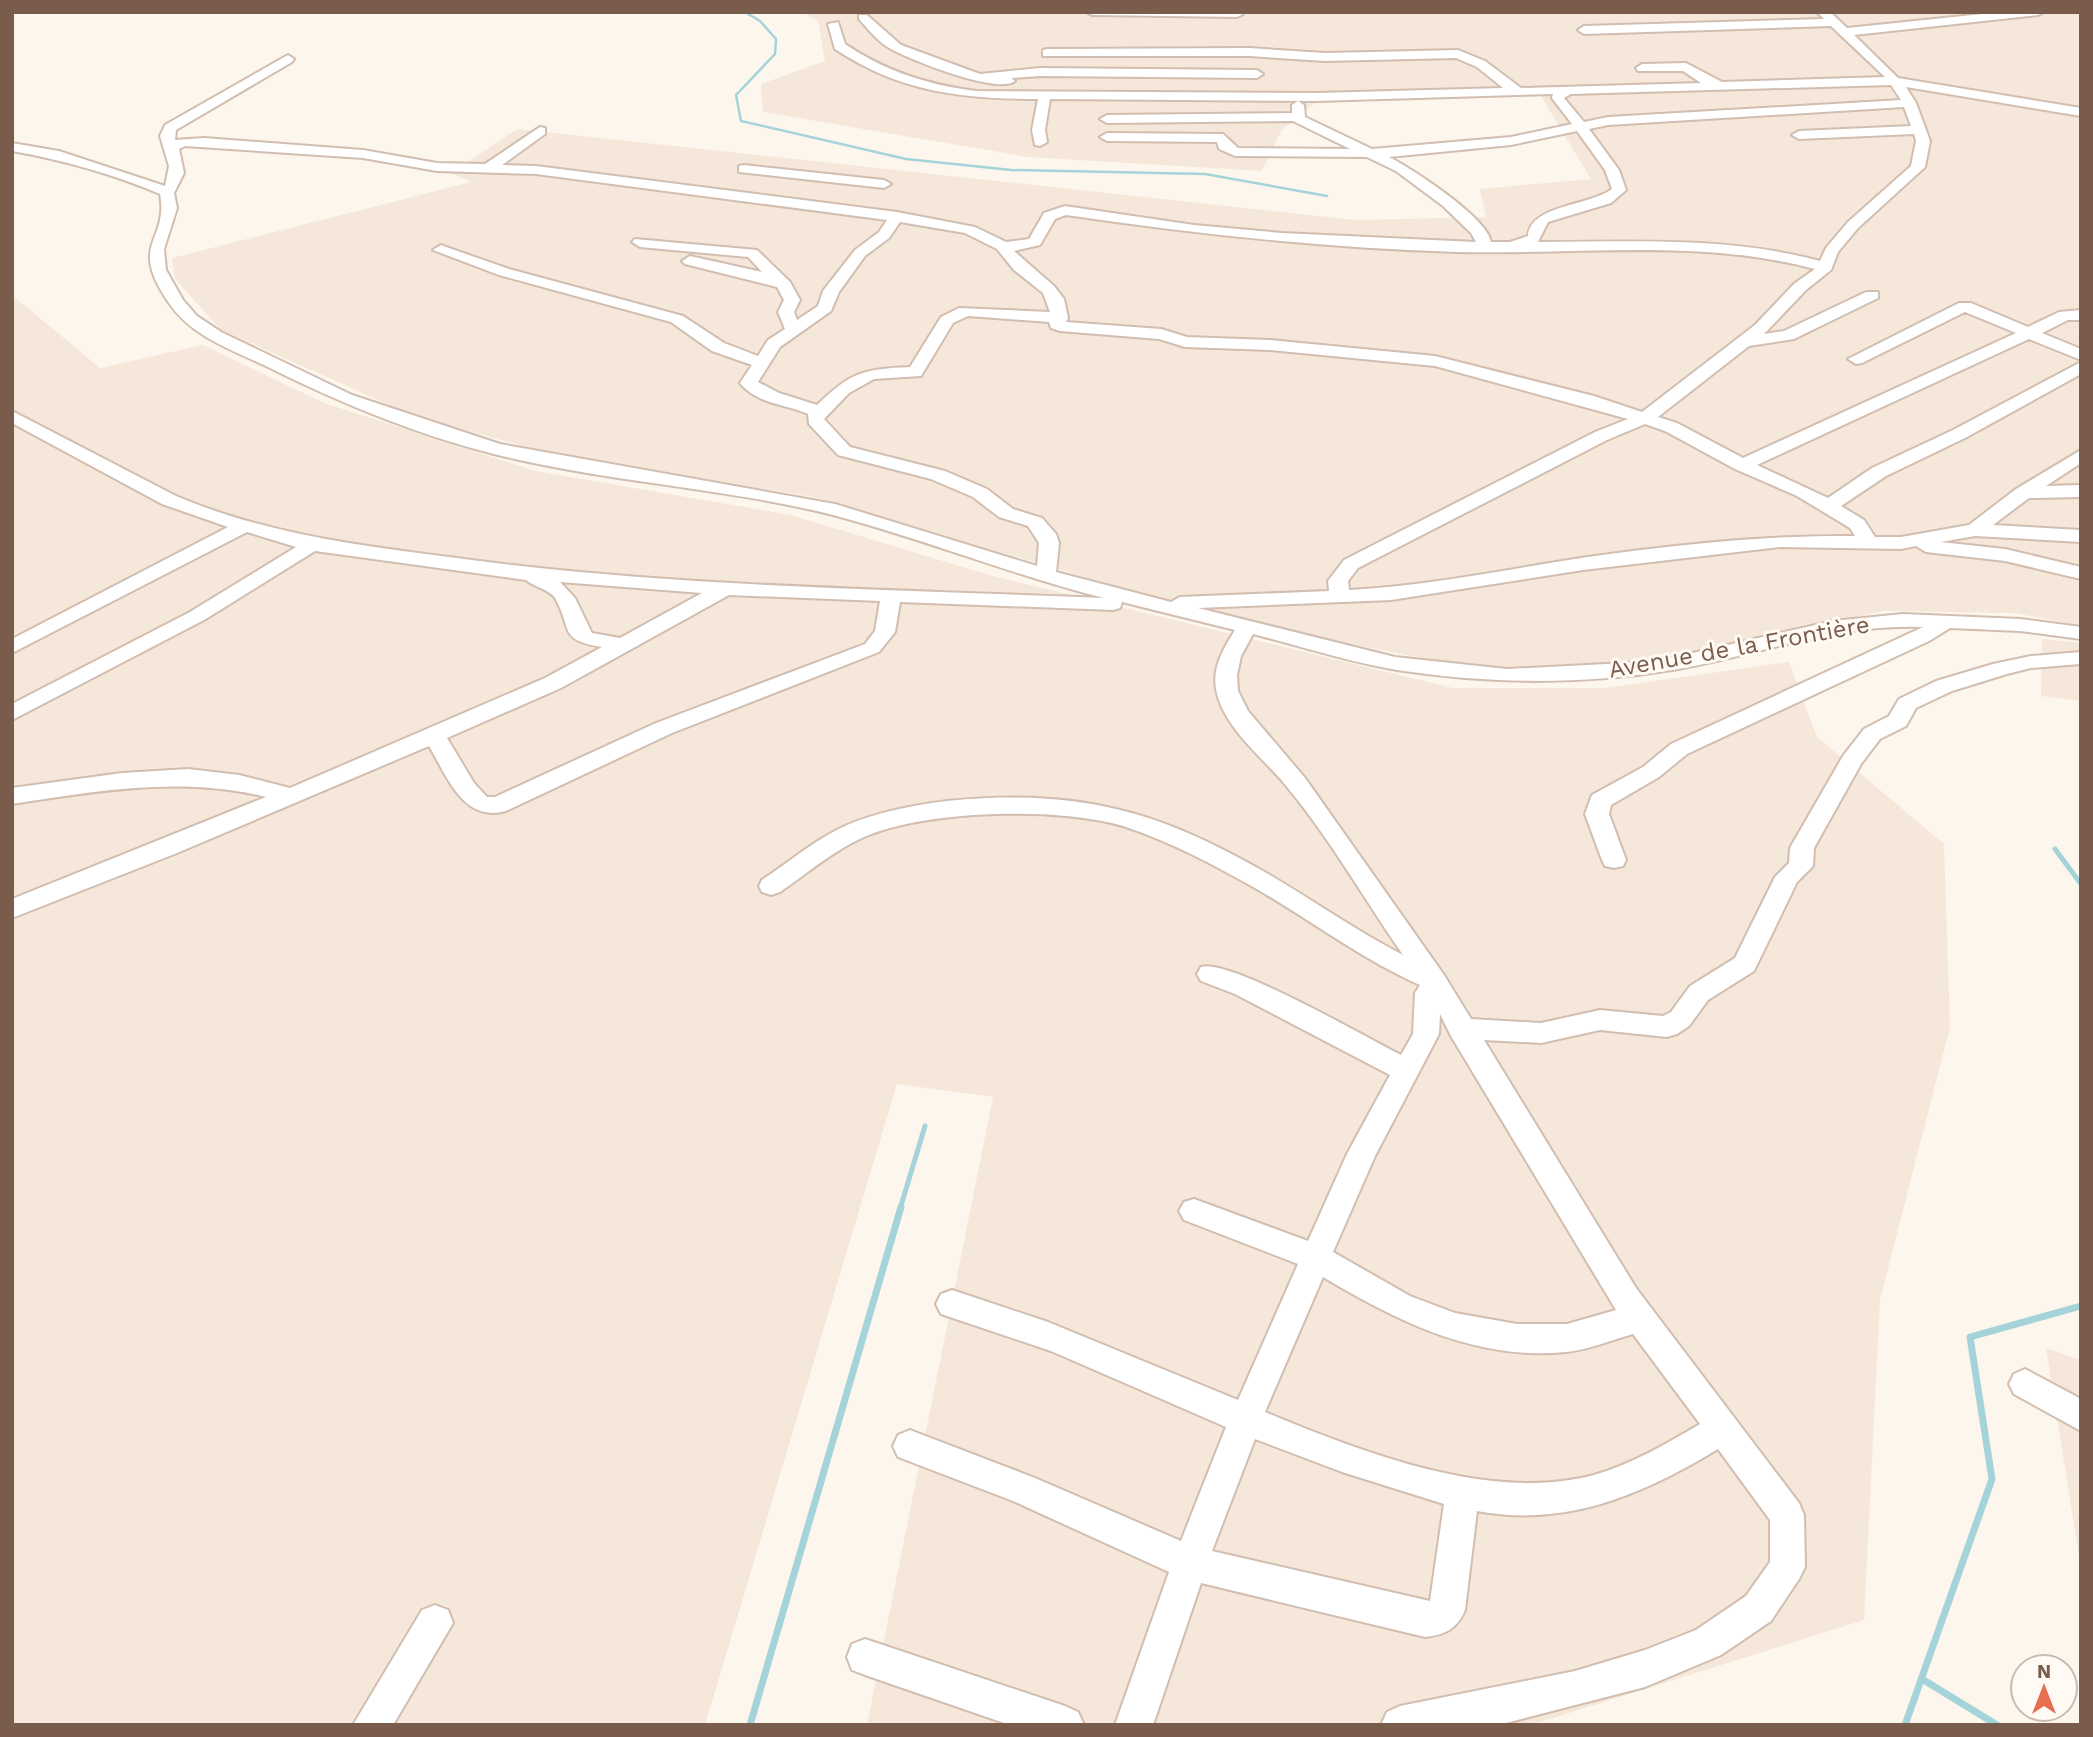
<svg xmlns="http://www.w3.org/2000/svg" width="2093" height="1737" font-family="'Work Sans',sans-serif">
	<rect width="100%" height="100%" fill="#fdf6ec"/>
	<g fill="#f5e8da">
		<path d="M802 12H2081V48L2076 50 2081 51V626L2015 613 1883 611 1677 655 1550 668 1467 667 1310 636 1132 591 819 498 558 456 412 415 221 330 175 279 172 258 471 182 451 173 517 129 1356 220 1486 217 1480 189 1591 179 1541 96 1316 102 1281 131 1262 171 1028 157 763 112 761 84 825 61 818 21Z"/>
		<path d="M12 295 100 368 203 345 324 403 536 471 791 515 989 575 1453 688H1605L1789 662 1817 737 1944 844 1950 1027 1880 1300 1864 1620 1531 1725H867L993 1097 897 1084 705 1725H12Z"/>
		<path d="M2042 639 2081 643V701L2041 696Z"/>
		<path d="M2046 1348 2081 1360V1569Z"/>
	</g>
	<g fill="none" stroke-linecap="round" stroke-linejoin="round">
		<path stroke="#a5d3da" stroke-width="2.5" d="M745 12 760 21 776 39 775 54 736 95 741 121 906 159 1011 170 1205 174 1327 196"/>
		<g stroke="#a5d3da" stroke-width="5">
			<path d="M2055 849 2081 884"/>
			<path d="M900 1209 925 1126"/>
		</g>
		<g stroke="#a5d3da" stroke-width="7">
			<path d="M1922 1679 1997 1725"/>
			<path d="M750 1725 901 1207"/>
			<path d="M1905 1725 1992 1479 1970 1337 2081 1306"/>
		</g>
		<g stroke="#d1beb0" stroke-width="4">
			<g id="minor">
				<path d="M1086 12H1242L1243 14 1237 17 1092 15Z"/>
				<path d="M1817 12H1830L1847 28 2002 12H2044L2038 15 1854 35 1898 78 2081 108V116L1906 87 1916 103 1930 141 1925 167 1858 228 1838 252 1831 270 1806 290 1764 334 1784 331 1866 292H1878V298L1794 339 1749 346 1658 417 1677 423 1743 458 2016 333 1965 312 1862 363 1856 364 1848 359 1959 303H1971L2028 327 2059 312 2081 310V320H2068L2042 333 2081 349V360L2029 339 1757 465 1828 498 1872 468 1953 430 2081 362V374L1965 438 1886 476 1841 506 1864 520 1875 537H1901L1969 525 2016 489 2081 450V463L2046 486 2081 485V497L2029 498 1993 525 2081 530V542L1975 536 1941 542 2005 549 2081 567V579L2005 561 1926 552 1916 546 1901 549 1780 547 1583 570 1391 600 1198 608 1395 657 1507 669 1625 663 1675 657 1833 621 1903 614 2020 619 2081 627V639L2020 631 1950 628 1929 641 1687 754 1659 777 1611 805 1609 814 1626 860 1623 866 1614 868 1605 866 1602 860 1585 814 1592 795 1643 767 1671 744 1923 627C1837 623 1756 656 1672 670 1581 685 1489 684 1397 670 1349 662 1300 646 1253 634L1241 656 1237 675 1238 691 1248 711 1305 778 1444 975 1471 1019 1541 1023 1600 1010 1663 1016 1671 1012 1690 986 1735 958 1775 877 1789 863 1790 848 1843 756 1864 729 1889 716 1899 699 1936 681 1993 664 2031 656 2081 652V664L2031 668 2007 674 1952 691 1916 708 1906 726 1880 739 1861 764 1814 848 1813 866 1797 882 1754 971 1708 1000 1689 1026 1677 1034 1667 1037 1600 1030 1541 1043 1484 1040 1636 1288 1799 1503 1804 1515 1805 1567 1799 1579 1771 1621 1721 1655 1645 1687 1506 1723 1381 1725 1387 1712 1400 1706 1575 1671 1645 1650 1696 1630 1746 1596 1770 1562V1520L1718 1449C1644 1494 1566 1528 1477 1511L1465 1610C1457 1629 1445 1635 1425 1637L1201 1583 1153 1725H1115L1169 1572 1013 1501 898 1457 893 1446 898 1435 910 1430 1035 1478 1181 1541 1226 1427 1051 1351 941 1314 936 1304 941 1294 952 1290 1048 1322 1238 1400 1298 1264 1184 1220 1179 1211 1184 1202 1194 1199 1308 1241 1347 1154 1390 1075 1235 994 1201 981 1197 974 1201 967C1229 958 1367 1038 1401 1055L1413 1034 1415 993 1420 985C1361 959 1311 920 1255 888 1214 865 1171 842 1126 827 1062 807 932 810 869 835 836 848 808 873 780 892L771 895 762 892 759 886 762 880C791 861 819 836 852 823 927 794 1042 790 1120 810 1163 820 1204 839 1243 860 1298 889 1348 927 1403 955 1365 900 1330 839 1288 788 1264 758 1223 728 1216 689 1212 667 1224 648 1235 630L1122 602 1120 608 1113 610 900 602 895 632 879 652 672 733 506 811C463 823 447 776 429 746L177 853 12 918V899L266 797C181 776 98 791 12 804V788L122 773 188 769 239 775 290 788 545 678 602 647C558 640 573 630 555 598 549 589 534 587 526 580L315 551 204 620 12 720V704L190 612 296 547 247 532 12 653V639L228 527 162 504 12 423V411L176 496C263 533 355 545 449 557 666 587 886 589 1104 598 1012 575 924 539 833 515 722 487 605 482 494 454 415 434 338 402 266 366 232 350 191 336 169 303 127 242 169 243 160 194 113 174 63 160 12 151V143L59 151 165 186 169 166 160 136 165 125 288 55 294 59 292 62 176 130 175 140 204 138 363 150 437 163 485 164 540 127 545 128V134L502 165 536 166 897 212 975 227 1006 242 1029 239 1044 213 1065 206 1194 225 1282 233 1476 242 1471 233 1443 206 1396 171 1367 157 1235 156 1219 149 1217 142 1107 141 1100 137 1107 133 1223 134 1238 148 1350 149 1293 121 1107 123 1100 119 1107 115 1292 113V105L1298 101 1304 105 1305 117 1372 149 1511 137 1572 124 1552 98 1553 94 1317 101 1050 99 1045 130 1047 142 1040 146 1035 145 1032 130 1038 99C961 99 900 92 835 49L828 24 838 22 845 44C885 71 928 85 976 91L1317 93 1503 88 1477 67 1456 58 1325 61 1249 56H1043V50L1047 49 1249 48 1325 53 1458 50 1485 61 1521 88 1701 83 1683 71H1638L1636 68 1642 64 1686 63 1722 82 1885 77 1831 26 1584 34 1578 30 1584 26 1824 19ZM1891 85 1901 100 1608 117 1584 122 1564 98 1571 94ZM1904 107 1911 126 1799 131 1792 135 1799 139 1914 134 1916 141 1911 166 1848 222 1826 248 1820 261C1728 236 1632 242 1538 242L1548 222 1611 203 1626 190 1619 170 1589 129 1608 125ZM1577 131 1605 170 1612 189C1589 206 1530 205 1528 236L1510 242H1491C1488 218 1411 168 1389 157L1511 145ZM185 146 363 158 437 171 536 174 887 220 879 232 855 250 823 291 818 306 797 320 794 312 800 300 790 282 757 250 635 239 632 242 640 247 748 257 762 272 690 256 682 261 685 264 777 287 784 300 778 312 785 329 768 340 758 356 724 343 683 316 509 269 446 247 441 245 433 250 499 275 671 322 712 351 752 365 740 383C757 404 785 404 808 414L809 424 838 455 931 479 973 497 999 517 1028 526 1039 543 1037 566 835 504 500 444 352 395 221 332 197 316 183 300 166 270 164 249 177 208 174 193 184 173 179 149ZM1066 215C1196 234 1325 248 1456 252 1575 255 1699 238 1815 269L1794 284 1755 325 1642 412 1594 396 1435 356 1270 340 1187 337 1161 329 1066 322 1068 318 1064 299 1054 286 1014 251 1040 245 1055 219ZM900 222 965 233 997 249 1014 270 1043 293 1050 312 959 308 941 317 910 367C863 369 851 372 817 405L779 393 758 382 780 347 831 311 839 292 865 256 889 238ZM968 316 1049 322 1051 328 1060 331 1159 339 1185 347 1270 350 1435 366 1628 419 1595 432 1344 560 1328 581 1329 591 1180 597 1171 602 1056 572 1059 543 1056 534 1042 518 1013 509 987 489 945 471 850 447 824 419 849 393 874 379 921 376 953 323ZM1645 424 1665 431 1735 469 1797 496 1850 528 1855 536C1763 535 1672 545 1581 558 1504 570 1427 586 1349 590L1348 581 1358 568 1607 440ZM560 582 702 593 620 638 592 633 575 598ZM729 595 880 601 875 631 865 644 656 723 495 797H487L474 783 447 738 561 688ZM1440 1014 1451 1036 1616 1310 1567 1324H1517L1455 1313 1410 1296 1333 1252 1375 1156 1439 1034ZM1323 1277C1397 1321 1476 1361 1566 1352 1588 1350 1612 1340 1633 1334L1700 1424C1666 1444 1632 1464 1594 1475 1490 1503 1362 1452 1265 1412ZM1255 1439 1342 1472 1444 1504 1430 1601 1212 1551Z"/>
				<path d="M859 15H867L901 45 980 74 1040 68 1257 70 1263 74 1257 78 1040 76 1011 78 1015 81C998 95 911 60 891 49 878 42 869 30 859 19Z"/>
				<path d="M744 165 884 180 891 184 884 188 739 172V166Z"/>
				<path d="M2025 1369 2081 1399V1431L2014 1394 2009 1384 2014 1374Z"/>
				<path d="M435 1605 448 1610 453 1623 393 1725H353L422 1610Z"/>
				<path d="M865 1639 1065 1706 1078 1712 1084 1725H1010L865 1675 852 1670 847 1657 852 1644Z"/>
			</g>
		</g>
		<use href="#minor" fill="#fff" fill-rule="evenodd"/>
	</g>
	<g text-anchor="middle" dominant-baseline="central" stroke-width="6" stroke-linejoin="round" paint-order="stroke">
		<g font-size="24" fill="#7a5c4d" stroke="#fffaf3">
			<text transform="translate(1739 647) rotate(-10)">Avenue de la Frontière</text>
		</g>
	</g>
	<rect width="2093" height="1737" fill="none" stroke="#7a5c4d" stroke-width="28"/>
	<g transform="translate(2044 1688)"><circle r="33" fill="#fffaf3" stroke="#cabbb1" stroke-width="2"/>
	<path d="M0-5L12 26L0 18L-12 26Z" fill="#e76f51"/>
	<text y="-10" font-size="19" font-weight="bold" text-anchor="middle" fill="#7a5c4d">N</text>
	</g>
</svg>
